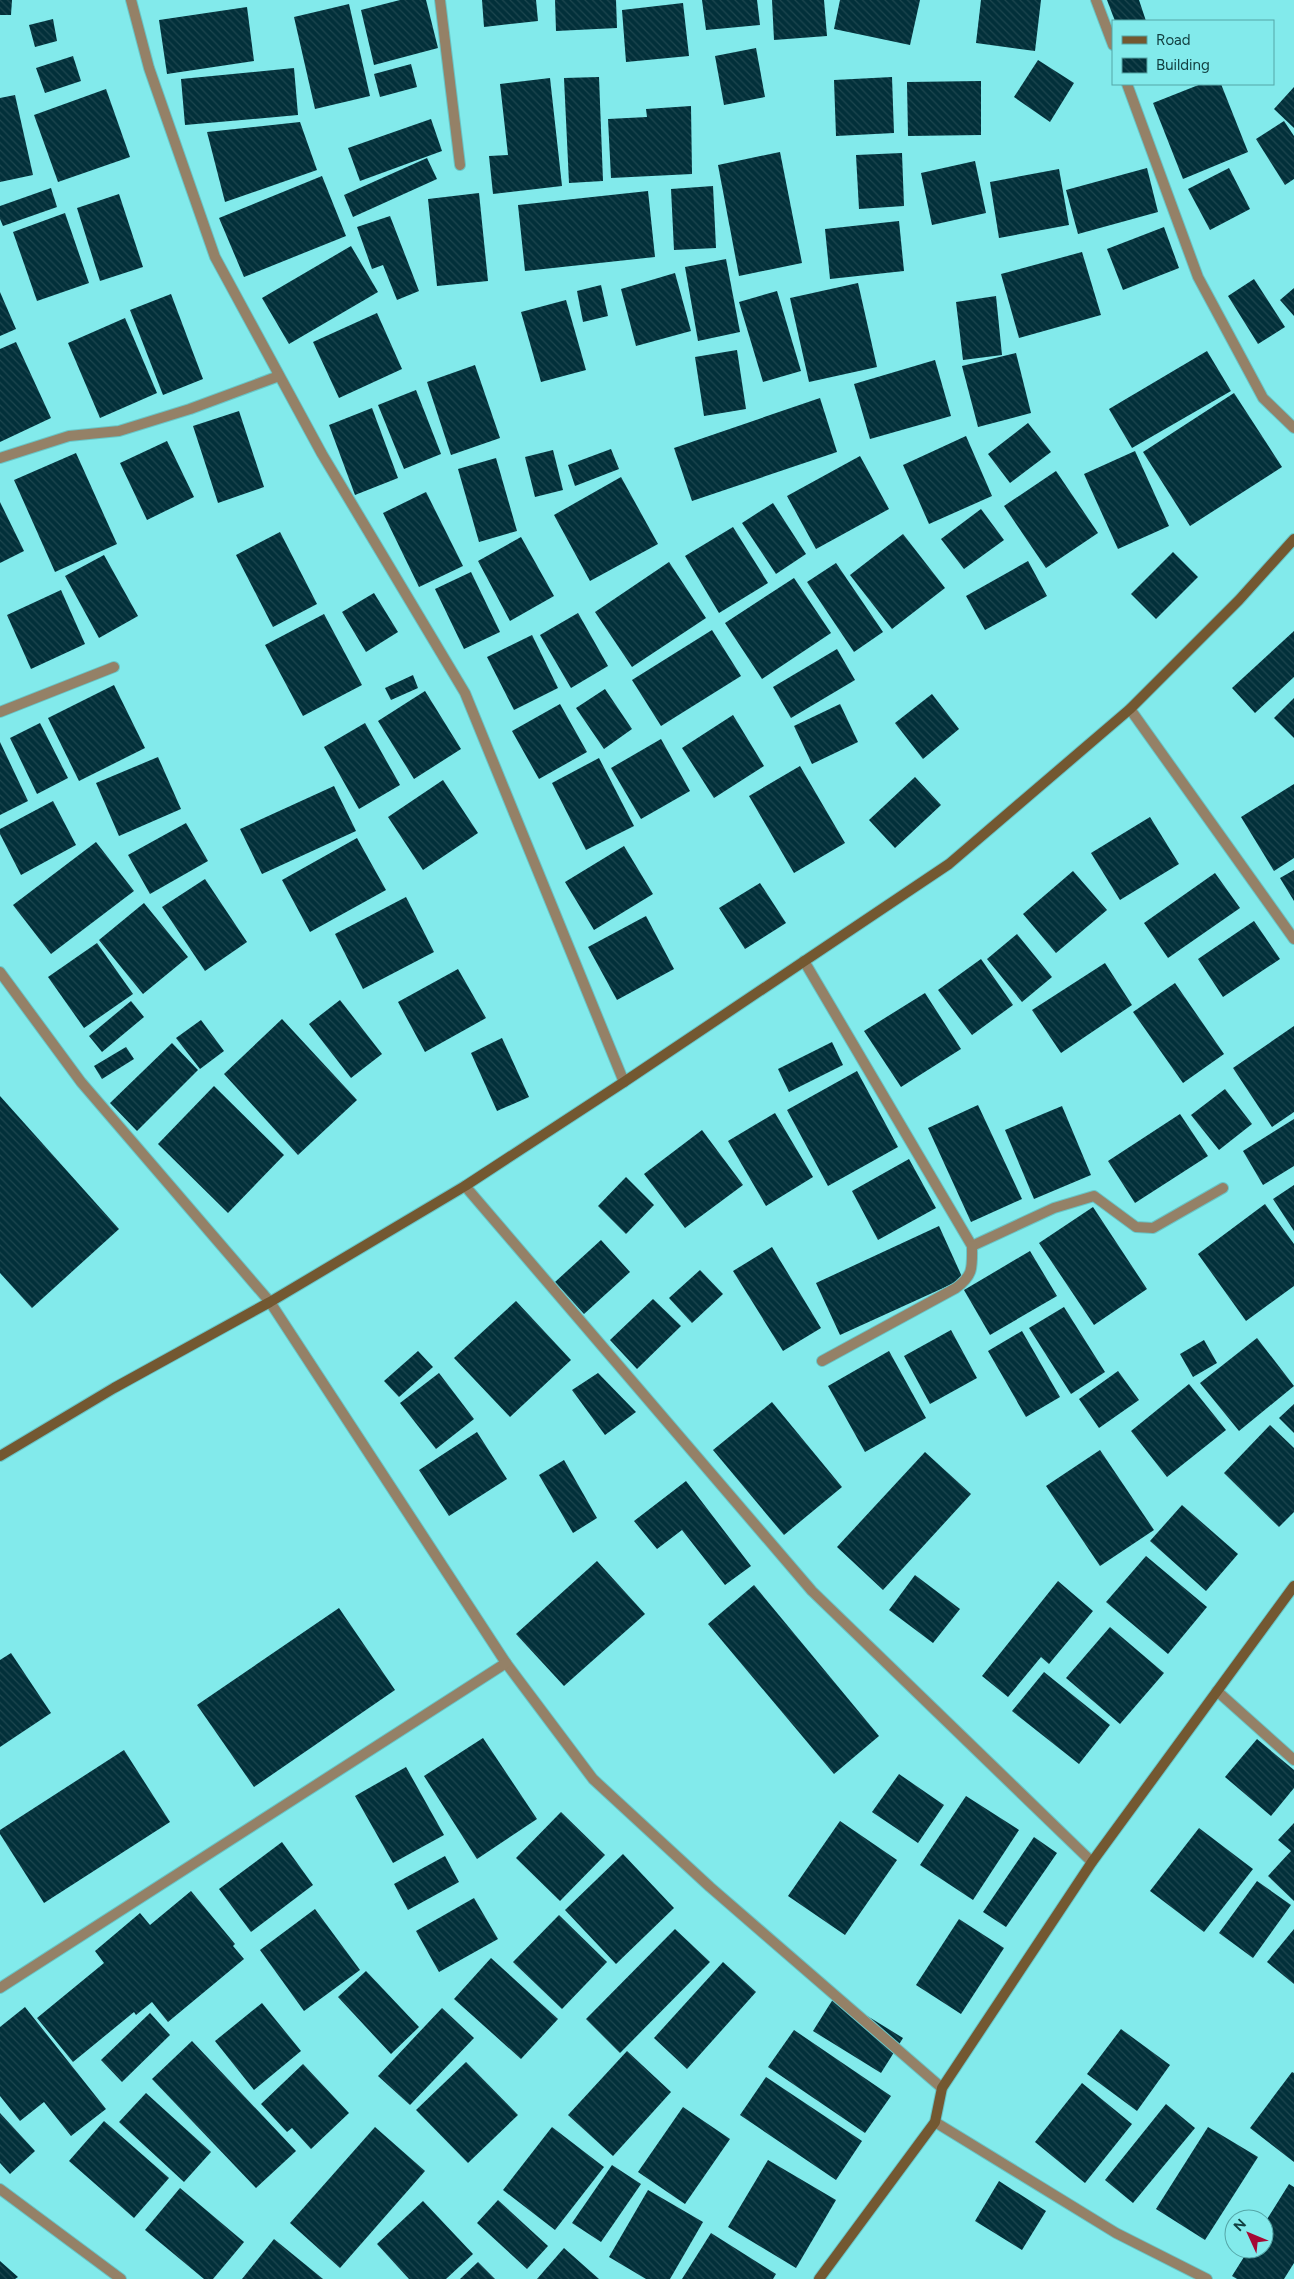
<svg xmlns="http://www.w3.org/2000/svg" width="1294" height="2279" font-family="Figtree,sans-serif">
	<defs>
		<pattern id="building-back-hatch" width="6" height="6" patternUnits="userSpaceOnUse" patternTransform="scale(1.25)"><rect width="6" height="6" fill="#02303a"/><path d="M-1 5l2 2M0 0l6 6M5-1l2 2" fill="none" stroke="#1d464f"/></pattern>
	</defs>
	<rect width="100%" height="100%" fill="#82eaeb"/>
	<g fill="url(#building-back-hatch)">
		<path d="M0 0H12L11 15H0Z"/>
		<path d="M400 0H426L438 48 374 65 361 10Z"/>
		<path d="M482 0H536L538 21 484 27Z"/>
		<path d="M555 0H616L617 28 556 31Z"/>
		<path d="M702 0H757L760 25 706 30Z"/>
		<path d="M772 0H824L827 36 774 40Z"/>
		<path d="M840 0H920L910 45 834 29Z"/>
		<path d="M981 0H1041L1035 51 976 43Z"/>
		<path d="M1107 0H1139L1146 21H1115Z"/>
		<path d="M683 3 689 56 626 62 622 10Z"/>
		<path d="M349 4 370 96 315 109 294 17Z"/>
		<path d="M247 7 254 61 167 74 159 20Z"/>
		<path d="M53 19 57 41 35 47 29 25Z"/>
		<path d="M756 48 765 97 724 105 715 56Z"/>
		<path d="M73 56 81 81 45 93 36 68Z"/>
		<path d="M1038 60 1074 83 1050 122 1014 97Z"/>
		<path d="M411 64 417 87 380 97 374 74Z"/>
		<path d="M294 68 298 115 185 125 181 79Z"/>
		<path d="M599 77 603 181 569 183 564 78Z"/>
		<path d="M892 77 894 133 836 136 834 80Z"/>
		<path d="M550 78 562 186 493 194 489 156 508 155 500 84Z"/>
		<path d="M981 81V135L908 136 907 82Z"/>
		<path d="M1201 84H1221L1248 152 1183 179 1153 103Z"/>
		<path d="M1294 87V128L1274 109Z"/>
		<path d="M106 89 130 157 58 182 34 115Z"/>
		<path d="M15 95 33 175 0 182V98Z"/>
		<path d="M691 106 692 174 611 178 608 119 647 117 646 109Z"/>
		<path d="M431 119 442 151 360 181 348 148Z"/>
		<path d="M1284 121 1294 136V179L1285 185 1256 139Z"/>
		<path d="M300 122 317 170 225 202 207 132Z"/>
		<path d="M780 152 802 263 739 276 718 165Z"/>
		<path d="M902 153 904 206 859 209 856 155Z"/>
		<path d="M427 158 437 179 353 217 344 195Z"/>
		<path d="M975 161 986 213 932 225 921 173Z"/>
		<path d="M1147 168 1158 212 1078 234 1066 190Z"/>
		<path d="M1229 168 1250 209 1210 230 1188 189Z"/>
		<path d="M1059 169 1069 225 999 238 990 182Z"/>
		<path d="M322 176 346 236 244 277 219 218Z"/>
		<path d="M713 186 716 248 674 250 671 189Z"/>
		<path d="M51 188 57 207 3 226 0 219V206Z"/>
		<path d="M648 191 655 257 525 271 518 205Z"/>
		<path d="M479 193 488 281 437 286 428 199Z"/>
		<path d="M119 194 143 267 100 281 77 208Z"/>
		<path d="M65 213 89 283 37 301 13 232Z"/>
		<path d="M390 216 419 291 397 300 383 265 372 269 357 227Z"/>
		<path d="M899 221 904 271 830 279 825 229Z"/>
		<path d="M1164 227 1179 268 1123 290 1107 249Z"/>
		<path d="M351 246 378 292 289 344 262 298Z"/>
		<path d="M1082 252 1101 315 1019 338 1001 274Z"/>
		<path d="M726 259 740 332 698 341 685 267Z"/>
		<path d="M675 273 691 331 636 346 621 289Z"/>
		<path d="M1254 279 1285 327 1258 344 1228 296Z"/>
		<path d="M858 283 877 367 809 382 790 298Z"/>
		<path d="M601 285 608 316 583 322 577 291Z"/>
		<path d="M1294 288V316L1280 300Z"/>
		<path d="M777 291 801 371 763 382 739 302Z"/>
		<path d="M0 292 16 329 0 336Z"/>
		<path d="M171 294 203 379 163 395 130 310Z"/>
		<path d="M996 296 1002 355 963 360 956 302Z"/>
		<path d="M566 300 586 370 541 382 521 312Z"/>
		<path d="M377 313 402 369 339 398 313 342Z"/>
		<path d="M125 318 157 393 100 418 68 343Z"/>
		<path d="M16 342 51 418 0 442V349Z"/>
		<path d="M737 350 746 409 704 416 695 357Z"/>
		<path d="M1207 351 1231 391 1132 448 1109 409Z"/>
		<path d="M1016 353 1031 413 978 427 962 366Z"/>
		<path d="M935 360 951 416 870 439 854 384Z"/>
		<path d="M475 365 500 438 451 455 427 382Z"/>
		<path d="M416 390 441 454 404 469 378 405Z"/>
		<path d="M1234 393 1282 467 1190 526 1143 452Z"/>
		<path d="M820 398 837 452 692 501 674 448Z"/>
		<path d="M372 408 398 478 355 495 329 425Z"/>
		<path d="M239 411 264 487 218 503 193 426Z"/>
		<path d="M1028 423 1051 452 1010 483 988 454Z"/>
		<path d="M966 436 992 496 929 524 903 465Z"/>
		<path d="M167 441 194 497 147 520 120 463Z"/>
		<path d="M611 449 619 469 575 486 568 465Z"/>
		<path d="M553 450 563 490 535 497 525 457Z"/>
		<path d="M1135 451 1169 526 1118 549 1084 474Z"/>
		<path d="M76 453 117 544 55 572 14 480Z"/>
		<path d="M860 456 889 509 816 549 787 496Z"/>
		<path d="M496 458 517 531 479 542 458 469Z"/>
		<path d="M1056 471 1098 533 1046 568 1004 506Z"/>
		<path d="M621 477 658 544 590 581 554 515Z"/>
		<path d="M426 492 463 566 419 587 383 513Z"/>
		<path d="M0 502 24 551 0 563Z"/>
		<path d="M773 503 806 554 776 574 742 523Z"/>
		<path d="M981 509 1004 540 964 569 941 539Z"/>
		<path d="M733 527 768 583 719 613 685 556Z"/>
		<path d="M280 532 317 604 273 627 236 555Z"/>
		<path d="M903 534 945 588 892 629 850 575Z"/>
		<path d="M521 537 554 596 510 621 478 561Z"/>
		<path d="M1173 552 1198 577 1156 619 1131 594Z"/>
		<path d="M104 555 138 616 99 638 65 576Z"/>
		<path d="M1028 561 1047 596 985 630 966 596Z"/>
		<path d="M669 562 706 618 632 667 595 612Z"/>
		<path d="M836 563 883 632 854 652 807 582Z"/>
		<path d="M471 572 500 632 464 649 435 589Z"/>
		<path d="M794 578 831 633 762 679 725 623Z"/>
		<path d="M61 590 85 644 31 669 7 615Z"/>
		<path d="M374 593 398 632 366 652 342 612Z"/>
		<path d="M578 613 608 666 571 688 540 635Z"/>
		<path d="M324 614 362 685 303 716 265 645Z"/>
		<path d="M712 630 741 676 661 726 632 680Z"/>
		<path d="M1294 631V677L1255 713 1232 688Z"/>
		<path d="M532 635 558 688 514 710 487 657Z"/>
		<path d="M837 649 855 680 791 718 773 687Z"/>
		<path d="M413 675 418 688 391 700 385 688Z"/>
		<path d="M114 685 145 748 79 781 48 718Z"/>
		<path d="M605 689 632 729 604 749 576 708Z"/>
		<path d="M425 691 461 749 414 779 378 721Z"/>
		<path d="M932 694 959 729 923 759 895 723Z"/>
		<path d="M1294 698V738L1274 718Z"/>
		<path d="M560 704 587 752 539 779 512 731Z"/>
		<path d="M840 704 858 742 812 764 794 726Z"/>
		<path d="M733 715 764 766 714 798 682 748Z"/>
		<path d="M40 723 68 778 37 794 10 738Z"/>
		<path d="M365 723 400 785 359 809 324 747Z"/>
		<path d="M661 739 690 791 641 819 611 768Z"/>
		<path d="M0 742 28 801 0 815Z"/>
		<path d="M158 757 181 809 119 836 96 783Z"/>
		<path d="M599 758 634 826 586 850 552 783Z"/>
		<path d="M800 766 845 843 794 873 749 796Z"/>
		<path d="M915 777 941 805 895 848 869 820Z"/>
		<path d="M443 780 478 833 423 870 388 817Z"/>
		<path d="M1294 784V858L1274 871 1241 817Z"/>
		<path d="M334 786 356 831 262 874 240 829Z"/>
		<path d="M53 801 76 845 21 875 0 834V829Z"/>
		<path d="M1150 817 1179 864 1120 900 1091 853Z"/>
		<path d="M186 823 208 861 150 894 128 855Z"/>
		<path d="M357 838 386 890 310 932 282 880Z"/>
		<path d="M96 842 134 891 51 954 13 905Z"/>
		<path d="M624 846 653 894 594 930 565 882Z"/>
		<path d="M1294 870V901L1280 878Z"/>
		<path d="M1073 871 1107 910 1056 953 1023 914Z"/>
		<path d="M1215 873 1240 908 1168 958 1144 923Z"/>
		<path d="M205 879 247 942 205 971 162 907Z"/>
		<path d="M760 883 786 923 745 949 719 908Z"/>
		<path d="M406 897 434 952 363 989 335 934Z"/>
		<path d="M144 903 188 957 143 994 99 940Z"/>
		<path d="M646 916 674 969 617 1000 588 947Z"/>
		<path d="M1254 921 1280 959 1223 997 1198 959Z"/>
		<path d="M1017 934 1052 977 1022 1002 987 959Z"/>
		<path d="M97 943 133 994 84 1028 48 977Z"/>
		<path d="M981 959 1013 1005 972 1035 938 990Z"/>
		<path d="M1105 963 1132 1005 1061 1053 1032 1010Z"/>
		<path d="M458 969 486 1018 425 1052 398 1002Z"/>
		<path d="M1175 983 1224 1054 1183 1083 1133 1012Z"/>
		<path d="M925 993 961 1049 901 1087 864 1031Z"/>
		<path d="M340 1000 382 1054 351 1078 309 1024Z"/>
		<path d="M131 1001 144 1017 102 1052 89 1036Z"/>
		<path d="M282 1019 357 1100 298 1155 224 1074Z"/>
		<path d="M201 1020 224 1051 200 1069 176 1038Z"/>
		<path d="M1294 1026V1112L1272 1127 1233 1068Z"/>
		<path d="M502 1038 529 1097 497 1111 471 1053Z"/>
		<path d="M832 1042 843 1065 789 1092 778 1069Z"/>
		<path d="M172 1043 198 1070 137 1131 110 1103Z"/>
		<path d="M126 1047 134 1059 102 1079 94 1066Z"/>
		<path d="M857 1071 898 1147 828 1186 787 1110Z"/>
		<path d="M214 1086 284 1155 228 1213 158 1144Z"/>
		<path d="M1225 1089 1252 1124 1219 1150 1191 1115Z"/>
		<path d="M0 1096 119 1229 32 1308 0 1273Z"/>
		<path d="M978 1105 1022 1199 971 1222 928 1128Z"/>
		<path d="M1062 1106 1091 1175 1034 1199 1005 1130Z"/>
		<path d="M775 1113 813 1177 766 1206 728 1141Z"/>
		<path d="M1180 1114 1208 1156 1135 1203 1108 1161Z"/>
		<path d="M1294 1119V1166L1263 1185 1243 1151Z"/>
		<path d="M702 1130 743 1185 685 1228 644 1174Z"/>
		<path d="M909 1159 936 1208 878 1240 852 1191Z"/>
		<path d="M626 1177 654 1205 626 1234 598 1206Z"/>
		<path d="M1294 1185V1231L1273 1199Z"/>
		<path d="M1265 1204 1294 1244V1286L1246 1321 1198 1254Z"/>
		<path d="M1093 1207 1147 1289 1094 1325 1039 1243Z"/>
		<path d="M939 1226 963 1279 840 1335 816 1283Z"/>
		<path d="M601 1240 630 1272 584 1314 555 1282Z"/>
		<path d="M772 1247 821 1328 783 1351 733 1271Z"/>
		<path d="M1030 1251 1057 1296 990 1335 964 1290Z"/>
		<path d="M700 1270 723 1294 692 1323 669 1298Z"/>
		<path d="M653 1299 681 1326 637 1369 610 1340Z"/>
		<path d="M516 1301 571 1360 510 1417 454 1358Z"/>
		<path d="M1064 1307 1105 1372 1071 1394 1029 1328Z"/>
		<path d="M951 1330 977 1378 930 1404 904 1356Z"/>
		<path d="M1022 1331 1060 1397 1026 1417 988 1351Z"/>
		<path d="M1257 1338 1294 1386 1239 1431 1200 1383Z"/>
		<path d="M1204 1340 1217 1363 1193 1377 1180 1354Z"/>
		<path d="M418 1351 433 1367 399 1397 384 1381Z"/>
		<path d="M889 1351 926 1418 865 1452 828 1386Z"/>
		<path d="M1118 1371 1139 1400 1099 1428 1079 1399Z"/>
		<path d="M439 1373 474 1419 436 1449 400 1403Z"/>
		<path d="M598 1373 636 1412 605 1435 572 1390Z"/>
		<path d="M1189 1384 1226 1430 1167 1477 1131 1431Z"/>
		<path d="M772 1402 842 1487 784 1535 713 1450Z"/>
		<path d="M1294 1404V1433L1279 1418Z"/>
		<path d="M1270 1425 1294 1448V1512L1279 1527 1224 1473Z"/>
		<path d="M477 1432 507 1479 449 1516 419 1470Z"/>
		<path d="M1100 1450 1154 1530 1100 1566 1046 1486Z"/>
		<path d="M925 1452 971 1494 883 1590 837 1547Z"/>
		<path d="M564 1460 597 1518 573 1533 539 1475Z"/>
		<path d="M686 1481 751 1566 725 1585 682 1530 657 1549 634 1521Z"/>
		<path d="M1182 1505 1238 1554 1206 1591 1150 1541Z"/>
		<path d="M1146 1556 1207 1607 1168 1654 1106 1602Z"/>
		<path d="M597 1561 645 1614 564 1686 516 1634Z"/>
		<path d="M915 1575 960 1609 933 1643 889 1610Z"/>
		<path d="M1058 1581 1093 1611 1049 1664 1041 1657 1008 1697 982 1676Z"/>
		<path d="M754 1585 879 1736 834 1774 708 1624Z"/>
		<path d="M339 1608 395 1690 254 1787 197 1705Z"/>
		<path d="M1110 1627 1164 1673 1120 1724 1066 1678Z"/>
		<path d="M11 1653 51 1713 0 1747V1660Z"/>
		<path d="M1044 1672 1110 1725 1079 1764 1012 1711Z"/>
		<path d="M483 1738 537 1819 477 1859 424 1776Z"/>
		<path d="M1257 1739 1294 1770V1788L1271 1816 1225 1777Z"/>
		<path d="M124 1750 170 1822 44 1903 0 1834V1830Z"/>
		<path d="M406 1767 444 1835 393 1863 355 1796Z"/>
		<path d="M899 1774 944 1805 918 1843 872 1812Z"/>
		<path d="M966 1796 1019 1830 973 1900 920 1865Z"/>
		<path d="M561 1812 605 1855 560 1901 516 1858Z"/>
		<path d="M840 1821 897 1860 845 1935 788 1896Z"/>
		<path d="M1294 1823V1901L1268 1876 1291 1851 1278 1840Z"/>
		<path d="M1199 1828 1253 1869 1204 1932 1150 1891Z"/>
		<path d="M1034 1837 1057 1853 1006 1927 983 1912Z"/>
		<path d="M282 1842 313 1885 251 1932 219 1889Z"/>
		<path d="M623 1854 674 1908 616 1964 565 1910Z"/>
		<path d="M445 1856 459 1882 408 1910 394 1884Z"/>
		<path d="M1257 1881 1291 1905 1253 1958 1219 1933Z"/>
		<path d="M191 1891 235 1944 233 1946 244 1959 168 2022 152 2002 136 2015 134 2012 73 2062 37 2018 104 1963 95 1951 140 1913 150 1925Z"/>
		<path d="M474 1898 498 1939 439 1972 416 1931Z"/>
		<path d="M315 1909 360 1970 304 2011 260 1950Z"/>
		<path d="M559 1915 607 1962 562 2009 513 1962Z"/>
		<path d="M959 1919 1004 1948 961 2014 916 1985Z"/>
		<path d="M675 1929 710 1962 620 2053 586 2019Z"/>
		<path d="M1294 1929V1984L1267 1962Z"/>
		<path d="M491 1958 558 2019 521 2059 454 1999Z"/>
		<path d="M723 1962 756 1992 687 2069 654 2038Z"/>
		<path d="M366 1971 419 2027 391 2054 338 1997Z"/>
		<path d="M835 1996 903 2038 881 2073 813 2031Z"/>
		<path d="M262 2003 301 2051 254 2090 215 2041Z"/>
		<path d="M25 2007 106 2109 71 2136 44 2102 20 2121 0 2096V2027Z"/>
		<path d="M442 2008 474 2038 410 2105 378 2076Z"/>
		<path d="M150 2013 170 2035 122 2082 101 2060Z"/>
		<path d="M1121 2029 1170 2065 1137 2111 1087 2074Z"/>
		<path d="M794 2030 891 2096 865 2133 768 2067Z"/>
		<path d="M192 2041 296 2151 256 2188 152 2079Z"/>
		<path d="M627 2051 671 2092 613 2156 568 2115Z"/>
		<path d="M466 2062 518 2115 468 2163 416 2110Z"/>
		<path d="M303 2064 349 2113 311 2149 292 2128 287 2132 261 2104Z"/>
		<path d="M1292 2072 1294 2073V2162L1250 2128Z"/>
		<path d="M766 2077 862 2141 836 2180 740 2115Z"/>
		<path d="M1082 2083 1132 2124 1085 2183 1035 2142Z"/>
		<path d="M146 2093 211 2152 184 2182 119 2122Z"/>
		<path d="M1166 2104 1195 2128 1133 2203 1105 2180Z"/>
		<path d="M683 2107 730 2139 685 2204 638 2172Z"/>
		<path d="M0 2113 35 2151 10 2174 0 2163Z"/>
		<path d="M104 2121 169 2178 134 2218 69 2161Z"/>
		<path d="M375 2127 425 2171 340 2268 290 2223Z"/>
		<path d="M552 2127 604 2167 555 2230 503 2190Z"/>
		<path d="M1208 2127 1258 2157 1205 2240 1156 2209Z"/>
		<path d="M768 2160 836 2200 796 2268 728 2227Z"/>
		<path d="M612 2165 641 2184 601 2242 572 2223Z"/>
		<path d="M999 2181 1046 2211 1022 2250 975 2221Z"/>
		<path d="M1289 2184 1294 2187V2263L1284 2279H1237L1232 2276 1249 2249H1264V2224Z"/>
		<path d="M180 2188 244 2242 213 2279H204L145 2230Z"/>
		<path d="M648 2190 703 2222 670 2279H646L609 2257Z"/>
		<path d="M498 2200 548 2246 527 2269 477 2223Z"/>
		<path d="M423 2201 473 2254 446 2279H409L377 2244Z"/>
		<path d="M711 2233 776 2274 773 2279H682Z"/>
		<path d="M274 2239 323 2279H242Z"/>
		<path d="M564 2248 599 2279H537Z"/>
		<path d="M0 2261 18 2277 15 2279H0Z"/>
		<path d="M478 2262 495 2279H460Z"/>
	</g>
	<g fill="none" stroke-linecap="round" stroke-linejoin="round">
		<g stroke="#69c5c6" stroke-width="12">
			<g id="street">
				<path d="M131 0 149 68 215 257 322 454 465 693 624 1082"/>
				<path d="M440 0 460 165"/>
				<path d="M1096 0 1113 45"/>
				<path d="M1127 84 1198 277 1263 398 1294 428"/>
				<path d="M0 458 69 436 119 431 190 409 279 376"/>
				<path d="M1130 709 1294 939"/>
				<path d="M0 712 114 667"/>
				<path d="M804 961 972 1246 1054 1208 1094 1196 1136 1227 1153 1228 1223 1188"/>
				<path d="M0 972 81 1082 270 1302 506 1663 593 1779 710 1887 942 2088"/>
				<path d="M465 1186 812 1591 1092 1862"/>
				<path d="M822 1361 956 1288C974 1275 972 1267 972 1246"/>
				<path d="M1217 1691 1294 1760"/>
				<path d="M0 1988 506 1663"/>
				<path d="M935 2122 1116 2233 1207 2279"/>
				<path d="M0 2189 121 2279"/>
			</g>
		</g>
		<g stroke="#69c5c6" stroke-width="12">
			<g id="secondary">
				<path d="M0 1456 114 1388 270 1302 465 1186 624 1082 949 864 1130 709 1239 600 1294 539"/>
				<path d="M819 2279 935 2122 942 2088 1092 1862 1294 1586"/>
			</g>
		</g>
		<use href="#street" stroke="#948167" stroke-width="10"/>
		<use href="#secondary" stroke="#735831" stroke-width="10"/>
	</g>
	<rect x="1112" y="20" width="162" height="65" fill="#82eaeb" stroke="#55a6a7"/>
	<rect x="1122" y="36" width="25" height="8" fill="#735831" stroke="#55a6a7"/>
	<text x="1156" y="45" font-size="15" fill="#124041">Road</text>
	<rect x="1122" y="58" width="25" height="15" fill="url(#building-back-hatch)" stroke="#55a6a7"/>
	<text x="1156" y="70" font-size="15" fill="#124041">Building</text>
	<g transform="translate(1249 2234) rotate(314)"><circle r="24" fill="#82eaeb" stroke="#55a6a7"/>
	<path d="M0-4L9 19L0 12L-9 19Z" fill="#a50934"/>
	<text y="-8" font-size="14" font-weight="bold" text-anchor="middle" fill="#124041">N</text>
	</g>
</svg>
